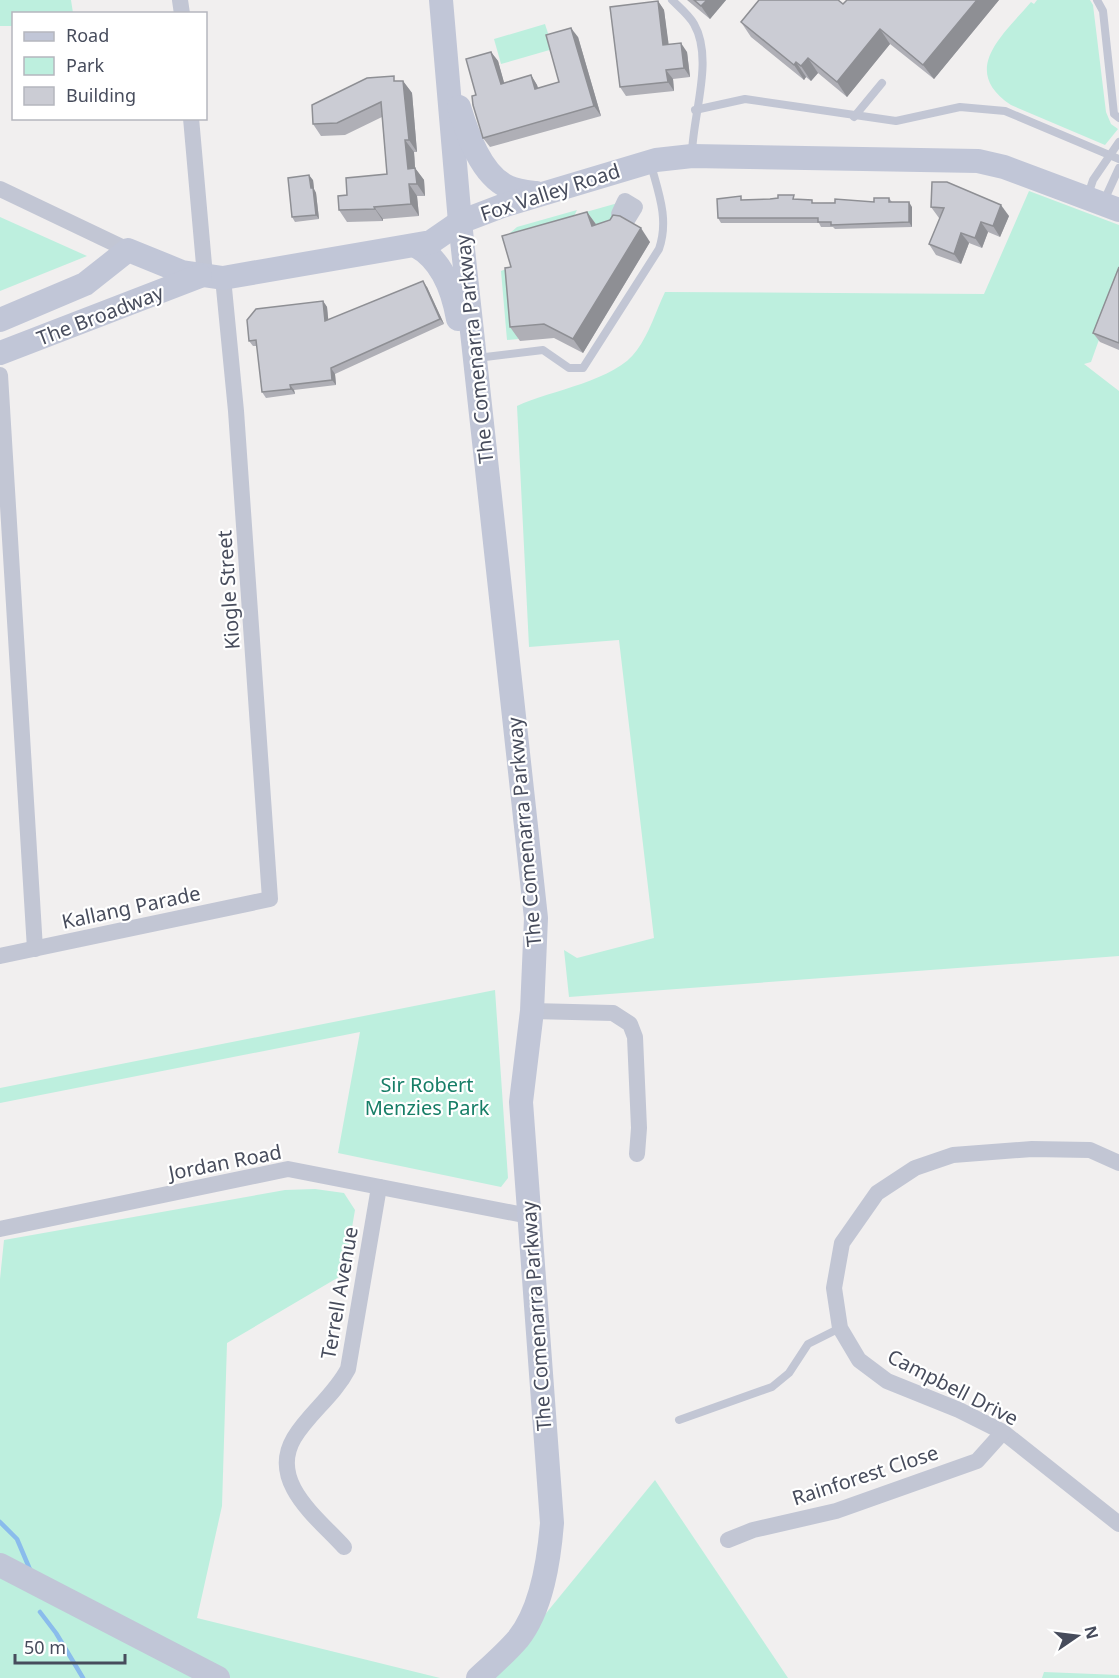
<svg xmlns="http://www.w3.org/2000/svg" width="1119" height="1678" font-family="'Noto Sans',sans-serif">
	<rect width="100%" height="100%" fill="#f1efef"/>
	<g fill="#bdefde">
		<path d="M0 0H71L73 13 14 14 13 26H0Z"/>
		<path d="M1037 0H1090L1093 5 1106 112 1111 124 1118 129 1105 145 1011 105C959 70 1003 35 1031 2L1034 4Z"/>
		<path d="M545 24 553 49 501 64 494 39Z"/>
		<path d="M1029 191 1119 225V284L1091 362 1084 364 1119 391V956L569 997 564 950 577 958 654 938 619 640 529 647 517 406C551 390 616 381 637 350 649 334 656 311 665 292L984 294Z"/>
		<path d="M625 201 613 223 597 225 579 214Z"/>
		<path d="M577 210 574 216 514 247 502 240 517 227Z"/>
		<path d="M0 217 87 256 0 291Z"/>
		<path d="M514 266 518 339 507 340 501 271Z"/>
		<path d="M495 990 508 1178 501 1187 338 1153 360 1032 0 1103V1088Z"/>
		<path d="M315 1189 344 1193 355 1210 344 1274 227 1343 222 1506 197 1618 440 1678H0V1279L4 1240 285 1190Z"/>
		<path d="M655 1480 788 1678H493Z"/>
		<path d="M1044 1672 1119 1675V1678H1042Z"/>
	</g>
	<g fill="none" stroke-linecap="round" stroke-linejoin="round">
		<g stroke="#8abcec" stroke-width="4.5">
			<path d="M0 1522 17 1539 31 1572"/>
			<path d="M40 1612 56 1633 83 1678"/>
		</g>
		<g stroke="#c2c6d4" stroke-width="8">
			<path d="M672 0C679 7 689 15 694 24 714 59 693 114 692 153"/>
			<path d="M1097 0 1103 11 1114 114 1119 118"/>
			<path d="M695 110 745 99 896 121 960 107 1005 111 1119 159"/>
			<path d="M854 117 882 83"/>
			<path d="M1088 195 1093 180 1119 142"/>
			<path d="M1103 203 1119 168"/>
			<path d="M477 358 543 350 569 368H583L659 249C669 220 659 194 651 165"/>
			<path d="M679 1420 772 1387 789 1373 808 1344 840 1328"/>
		</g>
		<g stroke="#c2c6d4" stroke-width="16">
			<path d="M180 0 182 14"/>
			<path d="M191 118 205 276"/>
			<path d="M0 189 128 250"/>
			<path d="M625 201 635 207 627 220 619 214Z"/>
			<path d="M0 375 35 949"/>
			<path d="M0 956 270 899 236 411 223 278"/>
			<path d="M532 1011 613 1013 630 1024 635 1037 639 1128 637 1154"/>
			<path d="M1119 1163 1090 1150 1032 1149 953 1155 915 1168 877 1193 842 1243 834 1288 840 1328 859 1360 887 1381 959 1410 1003 1432 1119 1524"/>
			<path d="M0 1229 288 1169 529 1216"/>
			<path d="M728 1540 753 1530 836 1511 977 1461 1003 1432"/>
			<path d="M344 1547C318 1518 268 1482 294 1438 309 1413 334 1396 348 1369L379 1187"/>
		</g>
		<g stroke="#c1c6d7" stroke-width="24">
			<path d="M441 0 460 222 536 918 532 1011 521 1102 552 1523C549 1560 542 1609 518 1639 506 1653 491 1666 478 1678"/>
			<path d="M459 107C467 133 481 175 508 187 516 191 527 192 536 193"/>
			<path d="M416 246C442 260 453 291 458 319"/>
			<path d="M0 320 85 284 128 250 182 272 223 278 431 242 460 222 502 206 656 160 692 156 978 161 1004 167 1119 210"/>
			<path d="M0 353 200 276"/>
			<path d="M0 1565 218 1678"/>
		</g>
	</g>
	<g fill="#afafb6">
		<path d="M687 0H726L710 19Z"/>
		<path d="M999 0 934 79 890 44 847 97 818 73 811 81 806 77 804 80 751 37 741 22 843 4Z"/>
		<path d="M658 1 664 10 668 44 687 52 690 77 673 79 674 91 626 96 620 87Z"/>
		<path d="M578 37 601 116 490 147 483 138 476 95 491 52 498 61 504 83 531 75 537 85 538 88 559 82Z"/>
		<path d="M397 81H403L412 93 417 152H414L415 168 424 180 425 196H417L419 216 383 219V221L347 222 339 210 347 195 387 174 382 117 345 135 321 136 313 124Z"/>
		<path d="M313 180 314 189 316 193 319 219 295 222 292 217Z"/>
		<path d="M932 182 1009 216 1000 237 988 232 982 248 969 243 961 264 936 255 929 244 940 218H939L931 207Z"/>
		<path d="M889 198 892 202 912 207V227L835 229 833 227H821L819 223H721L718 218 743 200 796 199 814 203 874 202Z"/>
		<path d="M587 212 596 224 650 242 583 353 554 338 520 341 510 327 511 267Z"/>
		<path d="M1119 267V350L1100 342 1093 333Z"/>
		<path d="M427 287 444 324 335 374 336 385 294 390 295 394 266 398 262 392 257 346H253L249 341 323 301 327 307 328 320Z"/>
	</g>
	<g fill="#8e8f94">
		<path d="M707 0H726L710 19 701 6Z"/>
		<path d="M977 0H999L934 79 923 65Z"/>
		<path d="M658 1 664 10 670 54 663 45Z"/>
		<path d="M571 28 578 37 601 116 594 106Z"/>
		<path d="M880 29 890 44 847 97 837 82Z"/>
		<path d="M681 43 687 52 690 77 684 68Z"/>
		<path d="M491 52 498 61 507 93 501 84Z"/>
		<path d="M808 58 818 73 811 81 801 66Z"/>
		<path d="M796 62 806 77 804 80 794 65Z"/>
		<path d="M666 70 673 79 674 91 668 82Z"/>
		<path d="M531 75 537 85 541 98 535 89Z"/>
		<path d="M403 81 412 93 417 152 409 140Z"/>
		<path d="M405 140 414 152 416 181 408 169Z"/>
		<path d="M415 168 424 180 425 196 417 184Z"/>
		<path d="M309 175 313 180 314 189 316 193 319 219 316 215Z"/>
		<path d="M409 184 417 196 419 216 411 204Z"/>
		<path d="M909 202 912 207V227L909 222Z"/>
		<path d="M1001 205 1009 216 1000 237 993 226Z"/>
		<path d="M374 207 383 219V221L375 209Z"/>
		<path d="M587 212 597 226H592Z"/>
		<path d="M981 222 988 232 982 248 975 238Z"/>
		<path d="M641 228 650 242 583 353 573 339Z"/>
		<path d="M961 233 969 243 961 264 954 254Z"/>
		<path d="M423 281 427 287 444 324 440 319Z"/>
		<path d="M323 301 327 307 329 327 325 321Z"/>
		<path d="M331 368 335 374 336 385 332 380Z"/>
		<path d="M290 385 294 390 295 394 291 389Z"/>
	</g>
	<g fill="#cbccd4" stroke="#8e8f94" stroke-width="1.5">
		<path d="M694 0H707L701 6Z"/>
		<path d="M759 0H838L843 4 847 0H977L923 65 880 29 837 82 808 58 801 66 796 62 794 65 741 22Z"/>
		<path d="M658 1 663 45 681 43 684 68 666 70 668 82 620 87 610 7Z"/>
		<path d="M571 28 594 106 483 138 473 105 472 96 476 95 466 59 491 52 501 84 531 75 535 89 559 82 546 35Z"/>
		<path d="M394 76V81H403L409 140H405L408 169 415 168 417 184H409L411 204 374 207 375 209 339 210 338 196 347 195 346 178 387 174 381 102 337 123 313 124 312 105 367 78Z"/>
		<path d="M309 175 311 188H313L316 215 292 217 288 178Z"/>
		<path d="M932 182H947L1001 205 993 226 981 222 975 238 961 233 954 254 929 244 944 208 931 207Z"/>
		<path d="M778 195H794L793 199 812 200V203H835V199L874 202V198H889V202H909V222L831 225V222H818V218H718L717 199 741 196V200L770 199 778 198Z"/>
		<path d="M587 212 592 226 610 220 613 215 620 216 641 228 573 339 544 324 510 327 505 268 511 267 502 236Z"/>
		<path d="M1119 267V343L1093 333Z"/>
		<path d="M423 281 440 319 331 368 332 380 290 385 291 389 262 392 256 340 249 341 247 320 256 309 323 301 325 321Z"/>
	</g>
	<g text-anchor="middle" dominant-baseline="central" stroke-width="4.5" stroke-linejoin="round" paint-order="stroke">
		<g font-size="20" fill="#474c5c" stroke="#fff">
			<text transform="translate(550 192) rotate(-18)">Fox Valley Road</text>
			<text transform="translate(100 315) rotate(-21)">The Broadway</text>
			<text transform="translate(474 349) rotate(-96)">The Comenarra Parkway</text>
			<text transform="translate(228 590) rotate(-94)">Kiogle Street</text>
			<text transform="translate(524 832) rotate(-95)">The Comenarra Parkway</text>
			<text transform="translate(131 907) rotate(-12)">Kallang Parade</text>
			<text transform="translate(225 1162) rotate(-11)">Jordan Road</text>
			<text transform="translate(339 1293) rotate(-80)">Terrell Avenue</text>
			<text transform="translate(536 1316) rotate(-94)">The Comenarra Parkway</text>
			<text transform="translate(953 1387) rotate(27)">Campbell Drive</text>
			<text transform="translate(865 1475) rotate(-18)">Rainforest Close</text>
		</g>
		<g font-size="20" fill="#177e67" stroke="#fff">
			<text x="427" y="1084">Sir Robert<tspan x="427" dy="23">Menzies Park</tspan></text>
		</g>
	</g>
	<rect x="12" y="12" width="195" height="108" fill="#ffffff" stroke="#b5b7be" stroke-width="1.5"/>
	<rect x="24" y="32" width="30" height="9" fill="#c1c6d7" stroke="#b5b7be" stroke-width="1.5"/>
	<text x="66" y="42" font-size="18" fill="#474c5c">Road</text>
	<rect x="24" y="57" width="30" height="18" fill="#bdefde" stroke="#b5b7be" stroke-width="1.5"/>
	<text x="66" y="72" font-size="18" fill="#474c5c">Park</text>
	<rect x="24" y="87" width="30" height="18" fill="#cbccd4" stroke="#b5b7be" stroke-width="1.5"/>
	<text x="66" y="102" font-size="18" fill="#474c5c">Building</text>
	<g transform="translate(1077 1636) rotate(76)" stroke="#ffffff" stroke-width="4.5" paint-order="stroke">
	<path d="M0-4.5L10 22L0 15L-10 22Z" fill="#474c5c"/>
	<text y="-9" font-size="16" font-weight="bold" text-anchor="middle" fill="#474c5c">N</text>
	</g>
	<path d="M15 1654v9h110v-9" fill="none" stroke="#474c5c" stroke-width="3"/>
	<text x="24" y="1654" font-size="18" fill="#474c5c" stroke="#ffffff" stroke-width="4.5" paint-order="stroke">50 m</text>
</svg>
